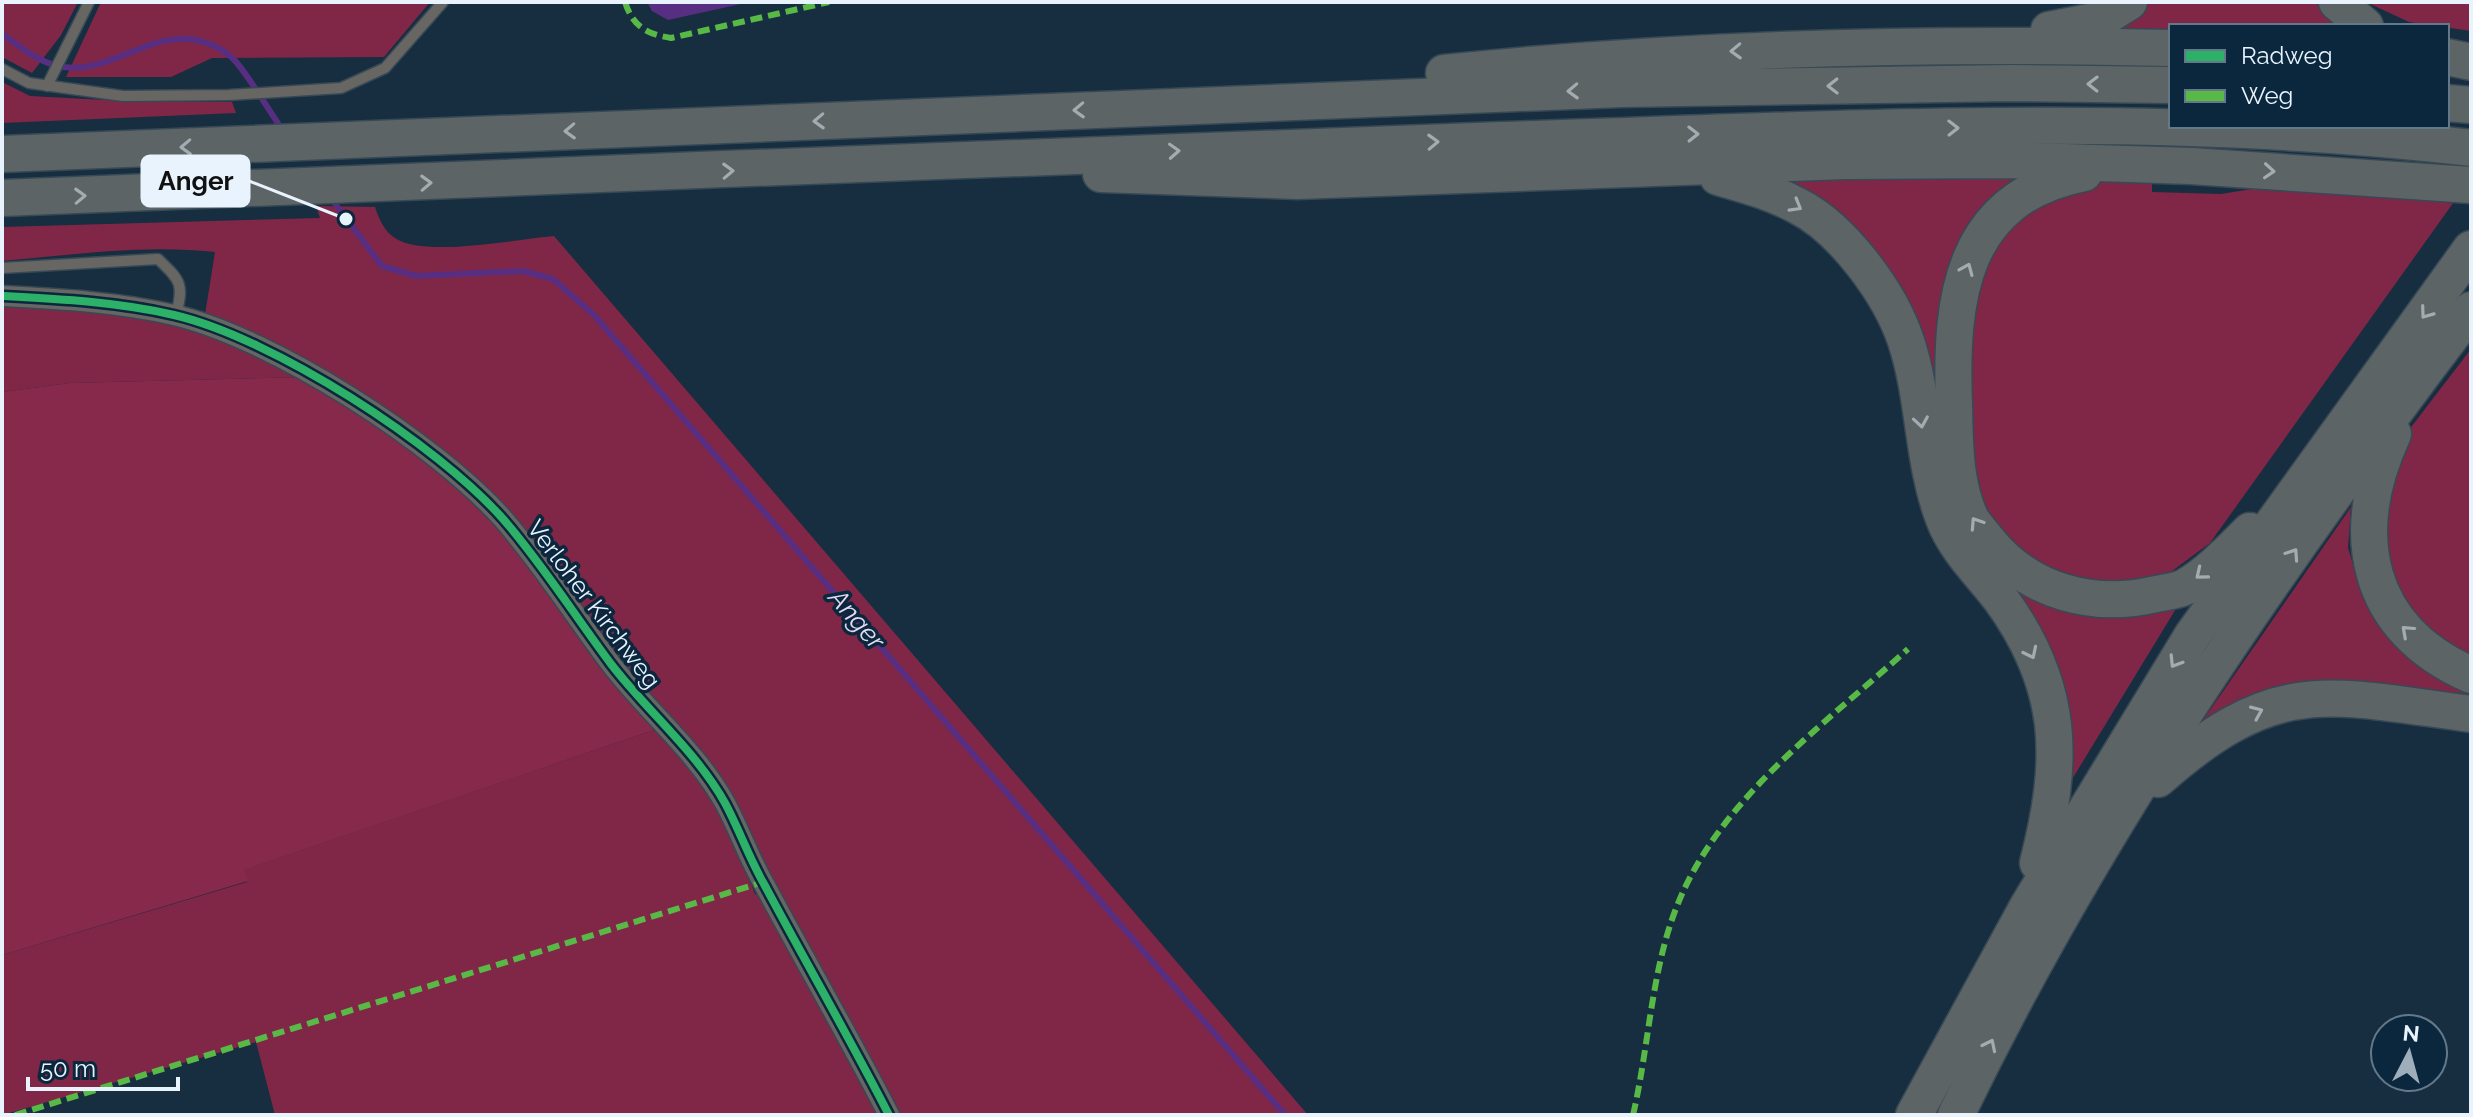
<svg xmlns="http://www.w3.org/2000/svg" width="2473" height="1117" font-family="Raleway,sans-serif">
	<rect width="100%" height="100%" fill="#162e3f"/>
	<g fill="#802748">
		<path d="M2 2H78L61 35 32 73 2 57Z"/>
		<path d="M101 2H430L384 57 212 58 171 77H66Z"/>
		<path d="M2153 2H2324L2340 26H2171V37L2093 34Z"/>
		<path d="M2366 2H2471V31L2409 22Z"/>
		<path d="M2 82 30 96 142 102H232L236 113 2 123Z"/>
		<path d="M2029 169C1928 249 1934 305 1938 425L1917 335 1767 173Z"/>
		<path d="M2093 179H2152V192L2221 194 2283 184 2456 199 2210 543 2164 577 2111 589 2036 573 1979 512 1959 351 1990 240 2020 209Z"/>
		<path d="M316 206 375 207C379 219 384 231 395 238 423 258 518 239 554 236L1308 1115H893L727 801 428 447 204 321 215 252C144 244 73 255 2 261V227L320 218Z"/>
		<path d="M2 301 163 319 246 343 308 377 70 383 2 392Z"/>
		<path d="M2471 349V665L2403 614 2376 531 2392 452Z"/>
		<path d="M2351 507 2348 548 2363 596 2391 640 2429 674 2471 688V704L2199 726Z"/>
		<path d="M1984 569 2185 594 2060 799 2065 751Z"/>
		<path d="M663 727 700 770 752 867 748 877 755 894 763 895 886 1115H275L256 1042 2 1115V955L247 882 243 870Z"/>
	</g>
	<path fill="#86294a" d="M308 377 472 492 663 727 244 870 248 881 2 955V392L70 383Z"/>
	<path fill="#582e82" d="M647 2H750L668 20 652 11Z"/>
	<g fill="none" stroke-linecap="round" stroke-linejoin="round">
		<g stroke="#582e82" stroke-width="6">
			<path d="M2 34C18 45 36 60 54 65 115 83 163 7 229 55 243 65 270 113 282 129"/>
			<path d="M330 197 382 266 416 276 523 271 553 279 594 315 1285 1115"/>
		</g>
		<g stroke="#374956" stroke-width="13">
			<g id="service">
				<path d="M2 69 29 83 123 96 229 95 341 88 385 68 443 2"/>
				<path d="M47 86 89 2"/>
				<path d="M2 268 158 259C181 281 184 284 176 315"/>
			</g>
		</g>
		<g stroke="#374956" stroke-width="23">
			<path id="minor" d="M2 296C59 299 118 302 174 315 273 338 437 444 504 520 543 565 575 616 611 664 647 711 696 751 725 803 739 829 749 858 764 884 805 961 849 1037 889 1115"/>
		</g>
		<g stroke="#374956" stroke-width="39">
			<g id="motorway">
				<path d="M2337 2 2365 26"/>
				<path d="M2049 30 2100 20 2129 2"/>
				<path d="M2447 57 2471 62"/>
				<path d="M1444 73C1686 48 1928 42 2171 48"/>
				<path d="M2447 103 2471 105"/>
				<path d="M2 154 1621 89 2012 83 2171 85"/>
				<path d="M2084 173C1961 197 1950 298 1954 404 1955 441 1954 481 1970 517 1974 525 1982 533 1988 541 2029 592 2094 609 2156 594 2165 592 2177 591 2185 587 2208 574 2231 550 2250 531"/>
				<path d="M1101 174 1297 181 1845 161 2004 160 2191 166 2471 185"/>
				<path d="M1718 177C1746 185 1772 192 1798 206 1843 229 1890 293 1906 341 1925 398 1922 462 1944 519 1956 550 1980 572 2000 598 2065 687 2064 761 2038 863"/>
				<path d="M2 198C502 180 1003 155 1503 140 1824 130 2151 110 2471 148"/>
				<path d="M2393 434C2347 534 2365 629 2471 675"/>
				<path d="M2158 779C2277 674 2327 695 2471 714"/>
				<path d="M1914 1115 2028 906 2192 636 2471 249"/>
				<path d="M1956 1115C2094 829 2279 562 2471 310"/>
			</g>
		</g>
		<use href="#service" stroke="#686663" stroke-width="10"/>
		<use href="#minor" stroke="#686663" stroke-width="20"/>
		<use href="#motorway" stroke="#5d6465" stroke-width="36"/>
		<g stroke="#58b947" stroke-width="6" stroke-dasharray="12 6" stroke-linecap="butt">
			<path d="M625 2C633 27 647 34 671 38L829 2"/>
			<path d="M15 1115 763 882"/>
			<path d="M1633 1115C1649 1047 1651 971 1677 906 1719 799 1825 724 1908 649"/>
		</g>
		<g stroke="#0a273d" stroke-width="13">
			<path id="cycleway" d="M2 296C59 299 118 302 174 315 273 338 437 444 504 520 543 565 575 616 611 664 647 711 696 751 725 803 739 829 749 858 764 884 805 961 849 1037 889 1115"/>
		</g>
		<use href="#cycleway" stroke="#2db169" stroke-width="8"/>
	</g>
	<defs><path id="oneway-chevron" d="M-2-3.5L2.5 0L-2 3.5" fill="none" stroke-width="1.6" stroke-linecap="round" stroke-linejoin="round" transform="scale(2)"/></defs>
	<g stroke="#a2acb1">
		<use href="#oneway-chevron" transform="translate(1736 51) rotate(178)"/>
		<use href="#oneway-chevron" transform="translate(2093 84) rotate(-179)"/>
		<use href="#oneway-chevron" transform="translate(1833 86) rotate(179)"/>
		<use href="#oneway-chevron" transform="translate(1573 91) rotate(178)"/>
		<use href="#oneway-chevron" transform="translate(1079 110) rotate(178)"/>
		<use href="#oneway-chevron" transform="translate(819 121) rotate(178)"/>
		<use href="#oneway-chevron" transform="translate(1953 128) rotate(-1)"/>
		<use href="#oneway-chevron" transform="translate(570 131) rotate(178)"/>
		<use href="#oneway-chevron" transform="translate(1693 134) rotate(-1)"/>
		<use href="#oneway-chevron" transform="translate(1433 142) rotate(-2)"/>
		<use href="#oneway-chevron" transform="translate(186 147) rotate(178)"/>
		<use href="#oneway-chevron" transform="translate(1174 151) rotate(-3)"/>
		<use href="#oneway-chevron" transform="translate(728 171) rotate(-2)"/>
		<use href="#oneway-chevron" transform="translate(2269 171) rotate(4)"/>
		<use href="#oneway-chevron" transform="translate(426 183) rotate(-2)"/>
		<use href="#oneway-chevron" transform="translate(80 196) rotate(-2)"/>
		<use href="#oneway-chevron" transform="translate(1796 206) rotate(30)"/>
		<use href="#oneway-chevron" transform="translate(1967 269) rotate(-67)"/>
		<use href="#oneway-chevron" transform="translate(2426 313) rotate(126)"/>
		<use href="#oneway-chevron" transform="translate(1921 422) rotate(81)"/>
		<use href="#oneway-chevron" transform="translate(1976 523) rotate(-123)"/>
		<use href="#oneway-chevron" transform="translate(2293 554) rotate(-56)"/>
		<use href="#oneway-chevron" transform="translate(2201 574) rotate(141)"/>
		<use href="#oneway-chevron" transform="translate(2407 631) rotate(-138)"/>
		<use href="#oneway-chevron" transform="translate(2031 653) rotate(64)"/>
		<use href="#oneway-chevron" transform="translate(2175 662) rotate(122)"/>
		<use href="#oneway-chevron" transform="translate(2257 712) rotate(-23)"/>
		<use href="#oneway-chevron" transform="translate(1990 1045) rotate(-64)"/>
	</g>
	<g text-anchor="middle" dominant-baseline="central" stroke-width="7" stroke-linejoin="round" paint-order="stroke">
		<g font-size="24" fill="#e8f3fd" stroke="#0a273d">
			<text transform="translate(594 604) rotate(53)">Verloher Kirchweg</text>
		</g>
		<g font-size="26" font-style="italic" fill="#e5daf3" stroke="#0a273d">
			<text transform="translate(857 619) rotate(49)">Anger</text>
		</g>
	</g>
	<path fill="none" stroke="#e8f3fd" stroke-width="3" d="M346 219L249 181"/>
	<circle fill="#e8f3fd" stroke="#0a273d" stroke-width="3" cx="346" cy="219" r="8"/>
	<rect fill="#e8f3fd" stroke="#e8f3fd" stroke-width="3" x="142" y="156" width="107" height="50" rx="8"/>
	<g font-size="26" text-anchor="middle" font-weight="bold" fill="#111">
		<text x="196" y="190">Anger</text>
	</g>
	<rect width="2473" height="1117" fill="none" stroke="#e8f3fd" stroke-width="8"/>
	<rect x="2169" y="24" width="280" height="104" fill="#0a273d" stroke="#63798a" stroke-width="2"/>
	<rect x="2185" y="50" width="40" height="12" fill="#2db169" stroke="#63798a" stroke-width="2"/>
	<text x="2241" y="64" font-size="24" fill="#e8f3fd">Radweg</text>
	<rect x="2185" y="90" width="40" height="12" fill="#58b947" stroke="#63798a" stroke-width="2"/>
	<text x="2241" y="104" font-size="24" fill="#e8f3fd">Weg</text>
	<g transform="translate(2409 1053) rotate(6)"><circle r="38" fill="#0a273d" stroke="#63798a" stroke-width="2"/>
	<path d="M0-6L14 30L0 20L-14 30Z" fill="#9eaeba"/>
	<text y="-12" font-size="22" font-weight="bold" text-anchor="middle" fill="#e8f3fd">N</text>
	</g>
	<path d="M28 1077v12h150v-12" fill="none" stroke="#e8f3fd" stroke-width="4"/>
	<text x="40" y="1077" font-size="24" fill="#e8f3fd" stroke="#0a273d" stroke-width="6" paint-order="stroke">50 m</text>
</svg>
